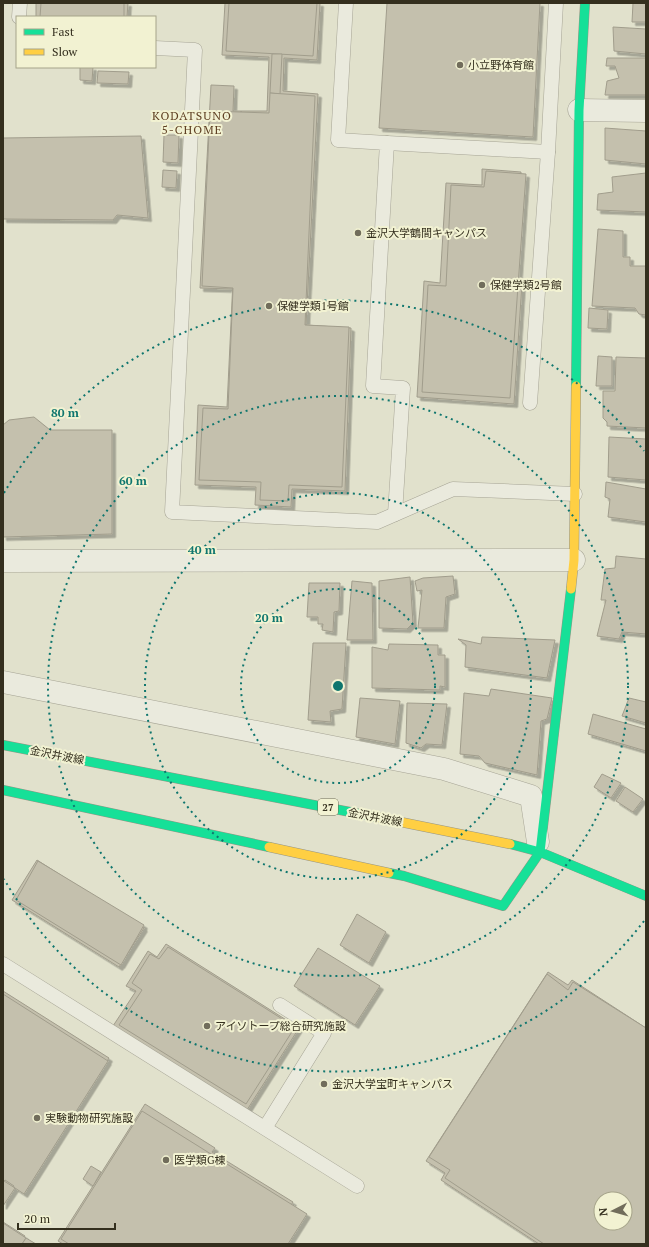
<svg xmlns="http://www.w3.org/2000/svg" width="649" height="1247" font-family="'PT Serif','Noto Sans JP',serif">
	<defs>
		<filter id="shadow"><feDropShadow dx="3.5" dy="3.5" stdDeviation="0" flood-color="#0004"/></filter>
	</defs>
	<rect width="100%" height="100%" fill="#e1e1cc"/>
	<g fill="#c4c0ad" stroke="#a19d8c" fill-rule="evenodd" filter="url(#shadow)">
		<path d="M36 3H128L127 17H36Z"/>
		<path d="M41 3H124V17H40Z"/>
		<path d="M225 3H320L317 60 284 58 283 91 318 94 306 325 351 328 345 491 292 489 291 507 255 505 256 487 195 485 198 405 227 407 241 111H267L269 57 222 55Z"/>
		<path d="M229 3H317L313 56 226 51Z"/>
		<path d="M387 3H540L533 137 379 128Z"/>
		<path d="M633 3H646V22H632Z"/>
		<path d="M613 27 646 29V54L614 51Z"/>
		<path d="M272 54H282L280 94 270 93Z"/>
		<path d="M607 58H646V95H605L607 81 619 78 615 66H606Z"/>
		<path d="M80 67H93L92 81 80 80Z"/>
		<path d="M98 71 129 72 128 84 97 83Z"/>
		<path d="M211 85 234 86 233 111H241L233 289 200 288Z"/>
		<path d="M270 93 315 96 305 325 349 327 342 487 289 485 288 501 260 500 261 482 199 480 203 408 228 409 233 288 202 286 210 111 269 113Z"/>
		<path d="M605 128 646 131V164L605 160Z"/>
		<path d="M164 135H179L178 163 163 162Z"/>
		<path d="M141 136 148 218 117 215 113 220 3 219V138Z"/>
		<path d="M482 169 521 172 515 283H522L514 404 417 397 424 281 440 283 446 183 482 185Z"/>
		<path d="M163 170 177 171 176 188 162 187Z"/>
		<path d="M486 171 526 174 510 398 422 392 428 285 446 286 451 185 484 187Z"/>
		<path d="M646 173V212L597 210 598 194 613 192 612 177Z"/>
		<path d="M598 229 623 231V257H630V266H646V315L639 314 635 308 592 306Z"/>
		<path d="M589 308 608 310 607 329 588 328Z"/>
		<path d="M598 356 612 357V386H596Z"/>
		<path d="M616 357 646 358V428L607 426V422L603 418V391H615Z"/>
		<path d="M34 417 50 430H112V534L3 537V425L9 420Z"/>
		<path d="M609 437 646 439V480L608 477Z"/>
		<path d="M606 482 646 489V522L608 517 610 499 605 497Z"/>
		<path d="M616 556 646 559V634L622 632 619 639 597 636 606 600H601L605 569 615 568Z"/>
		<path d="M453 576 455 594 446 597 444 628H418L422 590 417 591 415 581 423 578Z"/>
		<path d="M410 577 413 623 407 629 379 628V581Z"/>
		<path d="M352 581 372 583 373 640H347Z"/>
		<path d="M309 583H340L339 611 334 612 333 632 322 630 323 624H318V617H307Z"/>
		<path d="M482 637 555 640 547 678 465 667 466 645 458 639 481 644Z"/>
		<path d="M313 643H346L342 709 330 711 331 722 308 720Z"/>
		<path d="M389 644 438 645V655H445V687L440 686V690L372 688V647L388 650Z"/>
		<path d="M491 689 552 698 547 719 541 721 537 775 485 763 479 756 460 754 464 693 489 696Z"/>
		<path d="M360 698 400 701 395 744 356 737Z"/>
		<path d="M629 698 646 702V723L622 716Z"/>
		<path d="M407 703 447 704 442 745 426 744 421 748 406 743Z"/>
		<path d="M593 714 646 729V751L588 734Z"/>
		<path d="M602 774 621 783 611 798 594 787Z"/>
		<path d="M625 787 643 799 633 812 616 801Z"/>
		<path d="M37 860 144 928 119 967 12 900Z"/>
		<path d="M38 861 144 925 121 965 16 900Z"/>
		<path d="M357 914 386 932 369 963 340 945Z"/>
		<path d="M166 944 299 1028 247 1110 113 1026 136 991 126 986 148 951 157 957Z"/>
		<path d="M168 947 295 1027 246 1104 119 1025 142 990 132 983 150 954 159 959Z"/>
		<path d="M318 948 380 986 355 1025 294 986Z"/>
		<path d="M548 972 568 985 572 980 646 1028V1244H539L441 1180 445 1173 426 1161ZM601 1199H625V1223H601Z"/>
		<path d="M547 974 568 990 573 982 646 1028V1244H544L445 1178 450 1170 429 1157ZM601 1199H625V1223H601Z"/>
		<path d="M3 991 109 1058 25 1192 3 1179Z"/>
		<path d="M3 994 108 1061 24 1194 3 1180Z"/>
		<path d="M145 1104 215 1148 212 1152 293 1202 266 1244H63L58 1241Z"/>
		<path d="M142 1111 307 1214 288 1244H69L61 1239Z"/>
		<path d="M91 1166 101 1172 93 1186 83 1179Z"/>
		<path d="M5 1180 14 1186 3 1205V1182Z"/>
		<path d="M4 1181 15 1188 3 1206V1182Z"/>
		<path d="M3 1222 25 1236 20 1244H3Z"/>
		<path d="M3 1223 26 1238 22 1244H3Z"/>
		<path d="M26 1238 36 1244H22Z"/>
	</g>
	<g fill="none" stroke-linecap="round" stroke-linejoin="round">
		<g stroke="#a6a495" stroke-width="15">
			<g id="lane">
				<path d="M346 3 338 140 387 143 373 386 403 388 395 514"/>
				<path d="M19 17 20 3"/>
				<path d="M155 48 195 50 172 512 377 522 453 489 575 494"/>
				<path d="M387 143 548 152"/>
				<path d="M530 403 548 152 556 3"/>
				<path d="M3 964 357 1186"/>
				<path d="M265 1128 324 1033 280 1005"/>
			</g>
		</g>
		<g stroke="#a6a495" stroke-width="23">
			<g id="street">
				<path d="M579 110 646 111"/>
				<path d="M3 561 574 560"/>
				<path d="M3 682 444 769 531 796 538 842"/>
			</g>
		</g>
		<g stroke="#969585" stroke-width="10">
			<g id="fast">
				<path d="M576 386 579 110 585 3"/>
				<path d="M3 745 376 817"/>
				<path d="M3 790 269 847"/>
				<path d="M510 844 540 852 646 896"/>
				<path d="M389 873 404 876 503 906 540 852 571 589"/>
			</g>
		</g>
		<g stroke="#969585" stroke-width="10">
			<g id="slow">
				<path d="M571 589 574 560 576 386"/>
				<path d="M376 817 510 844"/>
				<path d="M269 847 389 873"/>
			</g>
		</g>
		<use href="#lane" stroke="#eaeadd" stroke-width="14"/>
		<use href="#street" stroke="#eaeadd" stroke-width="22"/>
		<use href="#fast" stroke="#16e098" stroke-width="9"/>
		<use href="#slow" stroke="#ffcf43" stroke-width="9"/>
	</g>
	<g fill="none" stroke="#0f766e" stroke-width="2" stroke-dasharray="2 4">
		<circle cx="338" cy="686" r="97"/>
		<circle cx="338" cy="686" r="193"/>
		<circle cx="338" cy="686" r="290"/>
		<path d="M644 921A386 386 0 0 1 4 879M4 493A386 386 0 0 1 644 451"/>
	</g>
	<g fill="#716d5b" stroke="#f2f2d2" stroke-width="1.5">
		<circle cx="460" cy="65" r="4"/>
		<circle cx="358" cy="233" r="4"/>
		<circle cx="482" cy="285" r="4"/>
		<circle cx="269" cy="306" r="4"/>
		<circle cx="207" cy="1026" r="4"/>
		<circle cx="324" cy="1084" r="4"/>
		<circle cx="37" cy="1118" r="4"/>
		<circle cx="166" cy="1160" r="4"/>
	</g>
	<g text-anchor="middle" dominant-baseline="central" stroke-width="4" stroke-linejoin="round" paint-order="stroke">
		<rect fill="#f2f2d2" stroke="#6d6a54" stroke-width="1" x="318" y="799" width="20" height="16" rx="3"/>
		<g font-size="10" font-weight="bold" fill="#342f1e">
			<text x="328" y="807">27</text>
		</g>
		<g font-size="11" fill="#342f1e" stroke="#f2f2d2" text-anchor="start">
			<text x="468" y="65">小立野体育館</text>
			<text x="366" y="233">金沢大学鶴間キャンパス</text>
			<text x="490" y="285">保健学類2号館</text>
			<text x="277" y="306">保健学類1号館</text>
			<text x="215" y="1026">アイソトープ総合研究施設</text>
			<text x="332" y="1084">金沢大学宝町キャンパス</text>
			<text x="45" y="1118">実験動物研究施設</text>
			<text x="174" y="1160">医学類G棟</text>
		</g>
		<g font-size="11" fill="#342f1e" stroke="#f2f2d2">
			<text transform="translate(57 755) rotate(11)">金沢井波線</text>
			<text transform="translate(375 817) rotate(11)">金沢井波線</text>
		</g>
		<g font-size="12" letter-spacing="1" fill="#5d3e21" stroke="#f2f2d2">
			<text x="192" y="115">KODATSUNO<tspan x="192" dy="14">5-CHOME</tspan></text>
		</g>
	</g>
	<circle cx="338" cy="686" r="6" fill="#0f766e" stroke="#f2f2d2" stroke-width="2"/>
	<g font-size="12" text-anchor="middle" font-weight="bold" fill="#0f766e" stroke="#f2f2d2" stroke-width="4" stroke-linejoin="round" paint-order="stroke">
		<text x="65" y="417">80 m</text>
		<text x="133" y="485">60 m</text>
		<text x="202" y="554">40 m</text>
		<text x="269" y="622">20 m</text>
	</g>
	<rect width="649" height="1247" fill="none" stroke="#342f1e" stroke-width="8"/>
	<rect x="16" y="16" width="140" height="52" fill="#f2f2d2" stroke="#a6a48a"/>
	<rect x="24" y="29" width="20" height="6" fill="#16e098" stroke="#a6a48a"/>
	<text x="52" y="36" font-size="12" fill="#342f1e">Fast</text>
	<rect x="24" y="49" width="20" height="6" fill="#ffcf43" stroke="#a6a48a"/>
	<text x="52" y="56" font-size="12" fill="#342f1e">Slow</text>
	<g transform="translate(613 1211) rotate(264)"><circle r="19" fill="#f2f2d2" stroke="#a6a48a"/>
	<path d="M0-3L7 15L0 10L-7 15Z" fill="#716d5b"/>
	<text y="-6" font-size="11" font-weight="bold" text-anchor="middle" fill="#342f1e">N</text>
	</g>
	<path d="M18 1223v6h97v-6" fill="none" stroke="#342f1e" stroke-width="2"/>
	<text x="24" y="1223" font-size="12" fill="#342f1e" stroke="#f2f2d2" stroke-width="3" paint-order="stroke">20 m</text>
</svg>
